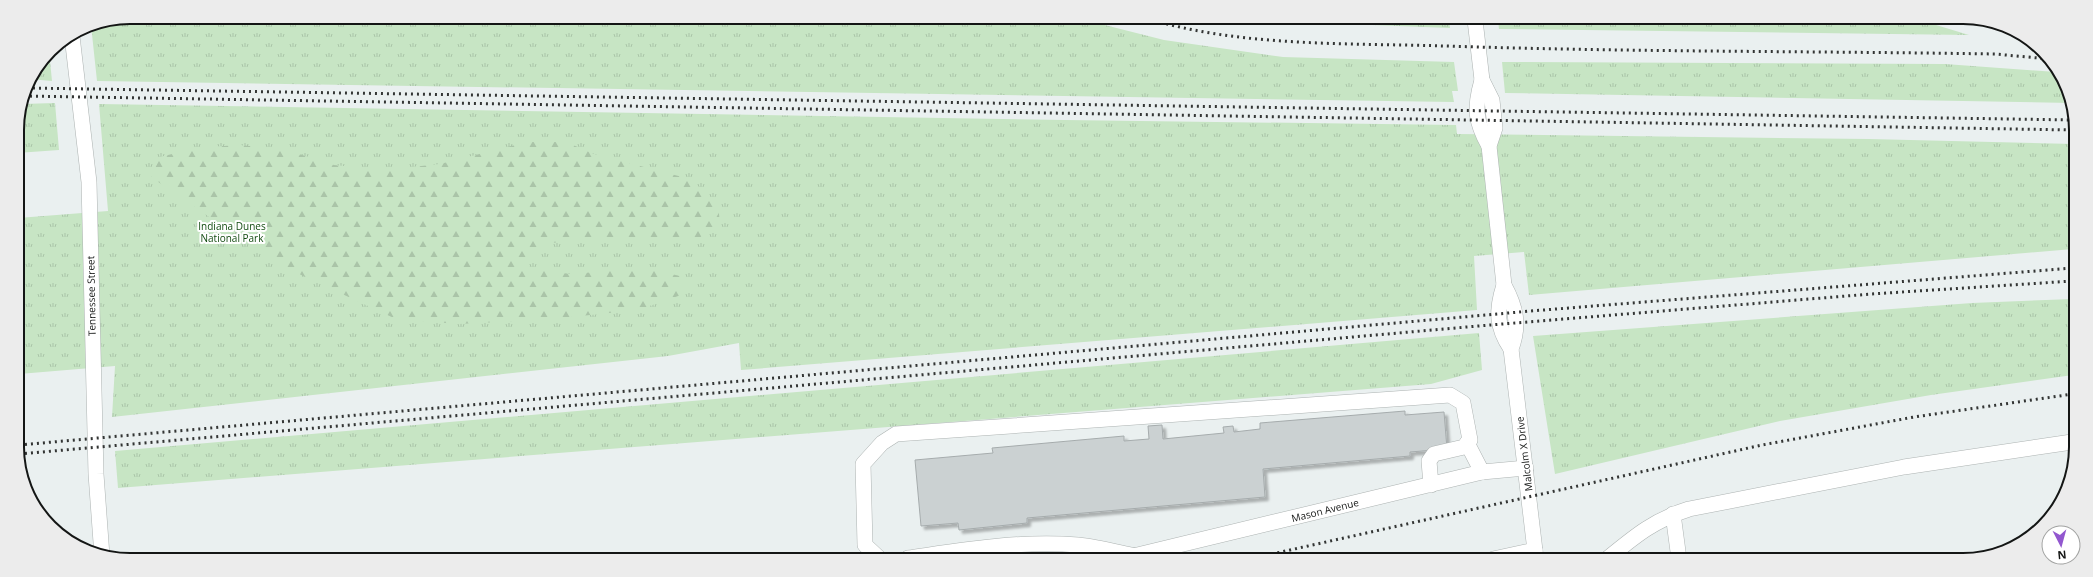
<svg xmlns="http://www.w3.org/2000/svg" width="2093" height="577" font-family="'Open Sans',sans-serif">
	<defs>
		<pattern id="grass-tufts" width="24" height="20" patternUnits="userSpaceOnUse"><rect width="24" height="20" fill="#c7e5c4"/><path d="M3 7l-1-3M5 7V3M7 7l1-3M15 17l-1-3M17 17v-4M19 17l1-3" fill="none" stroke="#aac4a8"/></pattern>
		<pattern id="forest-firs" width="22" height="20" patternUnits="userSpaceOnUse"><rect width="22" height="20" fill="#c7e5c4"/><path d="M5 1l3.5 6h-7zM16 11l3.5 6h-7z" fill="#aac4a8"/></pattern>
		<filter id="shadow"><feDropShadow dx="3.5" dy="3.5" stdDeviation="1" flood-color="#0004"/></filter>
	</defs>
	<rect width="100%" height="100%" fill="#eaf0f0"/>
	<g fill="url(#grass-tufts)">
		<path d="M130 17 1081 19 1164 40 1283 57 1454 62 1458 91H1452L1454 102 97 81 91 25Z"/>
		<path d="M1291 19 1449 20 1450 28 1320 23Z"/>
		<path d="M1498 20 1923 21 1969 35 1499 29Z"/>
		<path d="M49 51 52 81 29 79Z"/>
		<path d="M1502 62 1945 64 2056 72 2072 103 1505 93Z"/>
		<path d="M55 103 59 150 17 153V123L22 104Z"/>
		<path d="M99 104 1065 120 1456 125 1457 134 1869 139 2074 144 2073 249 1529 295 1524 252 1474 256 1477 310 741 370 739 343 668 356 112 417 115 366 19 374 18 218 108 211Z"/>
		<path d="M2073 299V375L1931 395 1780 421 1555 474 1533 336 1972 303Z"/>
		<path d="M1479 333 1482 370 1431 384 118 488 115 451Z"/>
	</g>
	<path fill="url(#forest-firs)" d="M527 142H566L594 154 690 179 718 204 720 224 696 240 584 239 544 244 527 256 530 269 571 274 646 268 684 277 681 295 638 310 542 320 458 324 396 319 297 273 218 223 151 177 160 157 196 148 238 145 283 149 334 165 384 170 440 164Z"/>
	<path fill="#cbd1d2" stroke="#a6acad" filter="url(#shadow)" d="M1405 411V415L1444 412 1447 449 1410 452V456L1263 469 1265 497 1027 518V523L959 530 958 523 921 526 915 460 993 453 992 448 1124 436V441L1149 439 1148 426 1162 425 1163 439 1224 433 1223 427 1233 426 1234 432 1260 429V423Z"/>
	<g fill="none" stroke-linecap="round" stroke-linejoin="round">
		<g stroke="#adb3b2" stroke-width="16">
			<g id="minor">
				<path d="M1475 20 1482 80 1492 100 1495 128 1489 146 1504 285C1516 307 1520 325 1511 349L1536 559"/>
				<path d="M72 36 89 182 96 474 102 556"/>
				<path d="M1482 80C1474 108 1475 121 1489 146"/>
				<path d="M1504 285C1496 310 1496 327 1511 349"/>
				<path d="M1467 443 1482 472"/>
				<path d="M1673 514 1679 559"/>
				<path d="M879 558 865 545 863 464 882 443 896 434 1450 395 1463 403 1470 440 1464 447 1434 454 1429 461 1431 485"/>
				<path d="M908 558C964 550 1021 540 1078 545 1097 547 1116 552 1135 556"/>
				<path d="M1125 558 1482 472 1526 468"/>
				<path d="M1493 559 1535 550"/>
				<path d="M1607 559C1635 536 1654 520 1689 509L1904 467 2072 442"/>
			</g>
		</g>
		<use href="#minor" stroke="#fff" stroke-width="15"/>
		<g stroke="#333534" stroke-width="3" stroke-dasharray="2 4" stroke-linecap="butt">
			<path d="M1149 19C1242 47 1348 43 1445 46 1628 52 1811 51 1995 54L2049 59"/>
			<path d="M27 88 2074 120"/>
			<path d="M24 96 2074 130"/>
			<path d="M19 445 1531 311 2073 268"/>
			<path d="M19 454 1478 326 1871 294 2073 281"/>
			<path d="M1254 558 1762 445 1914 417 2073 394"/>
		</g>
	</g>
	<g text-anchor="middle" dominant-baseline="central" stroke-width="4" stroke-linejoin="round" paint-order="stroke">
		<g font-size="10" fill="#134c11" stroke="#fff">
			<text x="232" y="226">Indiana Dunes<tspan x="232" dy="12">National Park</tspan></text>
		</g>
		<g font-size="10" fill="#141615" stroke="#fff">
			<text transform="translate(91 296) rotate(-91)">Tennessee Street</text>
			<text transform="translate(1524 454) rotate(-97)">Malcolm X Drive</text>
			<text transform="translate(1325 510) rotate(-14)">Mason Avenue</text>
		</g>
	</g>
	<path d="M0 0H2093V577H0ZM130 24H1963A106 106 0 0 1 2069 130V447A106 106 0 0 1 1963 553H130A106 106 0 0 1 24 447V130A106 106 0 0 1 130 24Z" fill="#ececec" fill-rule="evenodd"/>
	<path fill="none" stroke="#141615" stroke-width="2" d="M130 24H1963A106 106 0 0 1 2069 130V447A106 106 0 0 1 1963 553H130A106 106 0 0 1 24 447V130A106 106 0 0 1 130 24Z"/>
	<g transform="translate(2061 545) rotate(174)"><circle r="19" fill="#ffffff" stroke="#a1a2a1"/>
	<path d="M0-3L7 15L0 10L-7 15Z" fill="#9257cf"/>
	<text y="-6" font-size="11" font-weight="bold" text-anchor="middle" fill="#141615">N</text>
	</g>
</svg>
